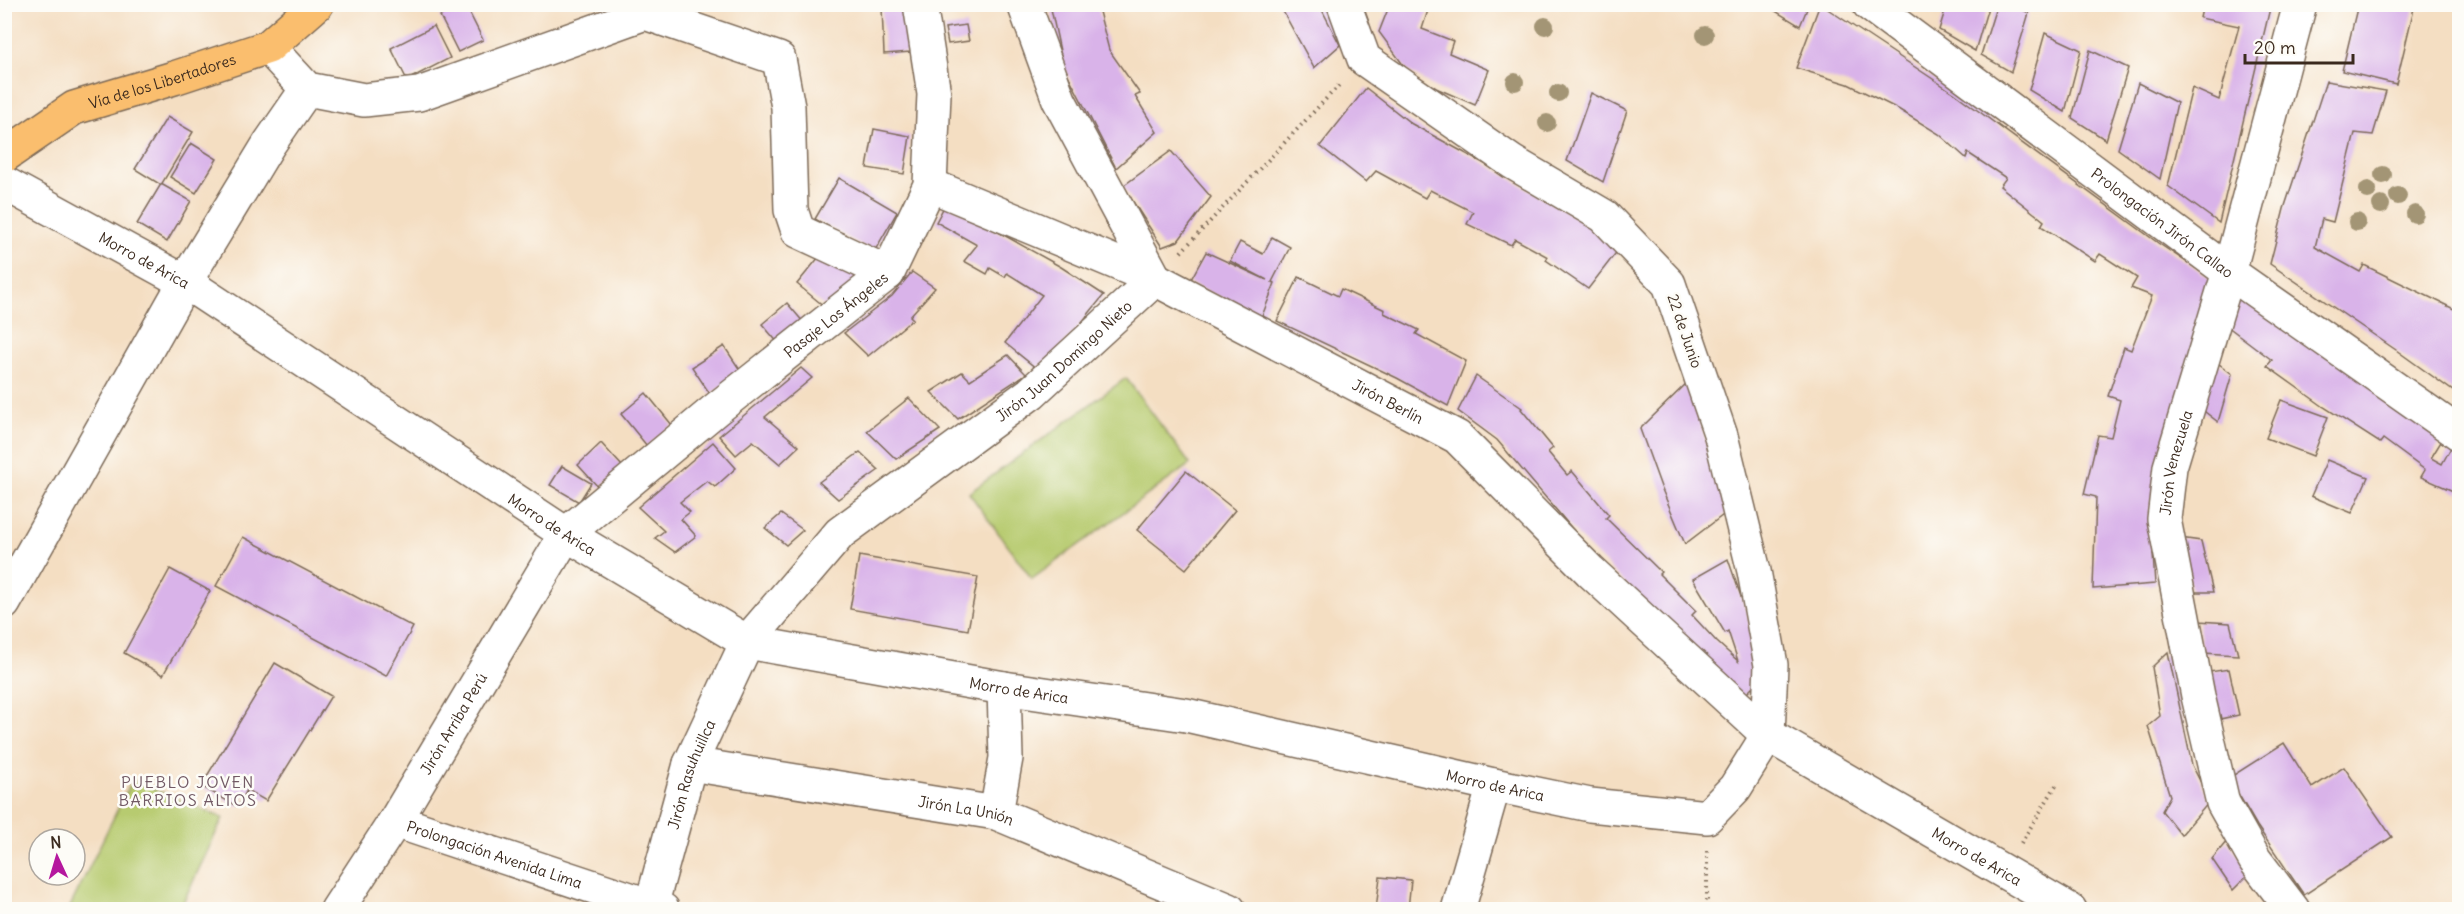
<svg xmlns="http://www.w3.org/2000/svg" width="2464" height="914" font-family="Delius,sans-serif">
	<rect width="100%" height="100%" fill="#fdfcf7"/>
	<filter id="ink" filterUnits="userSpaceOnUse"><feTurbulence type="fractalNoise" baseFrequency=".0167" numOctaves="2"/><feDisplacementMap in="SourceGraphic" scale="12" xChannelSelector="R" yChannelSelector="G"/><feConvolveMatrix kernelMatrix="1 2 1 2 8 2 1 2 1" color-interpolation-filters="sRGB"/></filter>
	<filter id="wash" filterUnits="userSpaceOnUse"><feTurbulence type="fractalNoise" baseFrequency=".008" numOctaves="4" result="noise"/><feDisplacementMap in="SourceGraphic" scale="24" xChannelSelector="R" yChannelSelector="G"/><feGaussianBlur stdDeviation="1.35" result="paint"/><feColorMatrix in="noise" values="0 0 0 0 0 0 0 0 0 0 0 0 0 0 0 0 0 1.4 0 .05"/><feComposite in="paint" operator="in"/></filter>
	<g filter="url(#wash)">
		<rect width="100%" height="100%" fill="#f4dec2"/>
		<g fill="#b7cb6f" stroke="#797a46" stroke-width="1.5">
			<path d="M1126 378 1190 464 1032 579 969 493Z"/>
			<path d="M132 780 223 818 180 909H69Z"/>
		</g>
		<g id="blocks">
			<g fill="#d9b3e9">
				<path d="M462 4H465L483 40 458 52 440 16Z"/>
				<path d="M1050 4H1097L1109 50 1140 94 1135 96 1157 132 1116 168 1063 65Z"/>
				<path d="M1279 4H1319L1340 45 1314 68Z"/>
				<path d="M1390 4H1430L1422 29 1453 41 1449 53 1489 70 1475 105 1436 88 1407 70 1379 32Z"/>
				<path d="M1764 4H1809L1800 26Z"/>
				<path d="M1820 4 1954 93 2158 243 2213 280 2150 509 2155 584 2093 589 2096 497 2084 494 2098 435 2111 437 2120 400 2108 396 2124 347 2131 350 2152 296 2131 288 2137 278 2100 254 2095 261 2041 226 2044 221 2000 186 2006 178 1968 153 1966 158 1939 134 1898 109 1848 84 1796 68Z"/>
				<path d="M1947 4H1989L1975 51 1939 30Z"/>
				<path d="M1997 4H2011L2029 13 2011 72 1981 55Z"/>
				<path d="M2203 4H2271L2219 223 2168 186 2192 88 2219 100 2239 26 2200 18Z"/>
				<path d="M2358 4H2415L2396 84 2342 71Z"/>
				<path d="M908 6 911 52 884 54 882 8Z"/>
				<path d="M966 25 969 41 948 44 945 28Z"/>
				<path d="M434 26 450 58 407 80 391 48Z"/>
				<path d="M2045 33 2081 50 2065 112 2029 90Z"/>
				<path d="M2090 50 2128 68 2106 140 2072 118Z"/>
				<path d="M2326 81 2386 91 2373 135 2355 133 2333 222 2322 219 2315 247 2360 272 2364 265 2460 312V396L2396 350 2270 264 2284 209Z"/>
				<path d="M2138 83 2177 103 2160 179 2118 149Z"/>
				<path d="M1366 88 1412 124 1494 169 1622 245 1588 289 1546 260 1548 257 1515 239 1511 245 1467 224 1473 212 1430 190 1425 198 1376 171 1366 182 1320 146Z"/>
				<path d="M1591 93 1627 111 1603 182 1567 161Z"/>
				<path d="M167 117 193 132 161 185 135 169Z"/>
				<path d="M874 129 910 136 904 174 867 168Z"/>
				<path d="M191 143 217 159 196 193 170 177Z"/>
				<path d="M1171 151 1211 197 1178 241 1162 247 1123 186Z"/>
				<path d="M839 178 897 212 874 252 815 219Z"/>
				<path d="M161 184 191 201 167 242 137 224Z"/>
				<path d="M946 203 1061 267 1104 295 1055 355 1036 368 1005 343 1042 295 1007 273 1005 277 990 268 987 274 964 261 977 245 936 222Z"/>
				<path d="M1272 237 1290 247 1272 282 1275 283 1262 316 1189 283 1206 252 1267 280 1230 261 1240 242 1263 254Z"/>
				<path d="M828 246 861 274 830 311 797 284Z"/>
				<path d="M912 272 935 288 910 316 913 319 868 356 844 333 892 296Z"/>
				<path d="M1299 277 1338 296 1341 289 1385 310 1384 313 1419 330 1416 334 1466 361 1448 406 1397 378 1277 321Z"/>
				<path d="M2235 286 2444 437 2431 458 2442 464 2453 444 2460 448V494L2421 477 2425 470 2383 439 2380 443 2324 407 2267 366 2272 360 2223 323Z"/>
				<path d="M787 303 804 323 779 344 762 324Z"/>
				<path d="M724 346 742 373 710 394 692 367Z"/>
				<path d="M1008 355 1026 374 958 419 931 392 962 372 970 380Z"/>
				<path d="M2214 360 2232 374 2218 422 2200 408Z"/>
				<path d="M801 368 812 378 765 417 799 446 780 464 753 441 736 455 719 436Z"/>
				<path d="M1476 376 1522 408 1521 409 1553 448 1548 452 1567 475 1572 471 1609 515 1606 518 1661 572 1659 574 1696 611 1692 615 1717 642 1738 661 1728 631 1725 633 1693 579 1728 559 1748 617 1758 682 1741 699 1581 539 1497 440 1458 411Z"/>
				<path d="M1688 382 1727 512 1685 544 1661 487 1640 429Z"/>
				<path d="M646 393 672 425 647 446 621 414Z"/>
				<path d="M909 398 940 430 896 459 867 431Z"/>
				<path d="M2281 400 2328 417 2313 456 2266 438Z"/>
				<path d="M713 442 736 468 715 487 707 481 680 502 690 512 681 519 696 536 675 552 655 538 664 531 638 507Z"/>
				<path d="M601 443 623 467 599 488 578 465Z"/>
				<path d="M860 452 879 470 838 499 819 482Z"/>
				<path d="M2327 460 2368 477 2352 513 2311 496Z"/>
				<path d="M562 466 591 483 579 502 550 485Z"/>
				<path d="M1186 471 1235 510 1186 569 1137 530Z"/>
				<path d="M781 514 803 530 786 545 765 528Z"/>
				<path d="M243 537 413 627 386 676 216 586Z"/>
				<path d="M2180 538 2201 541 2213 592H2192Z"/>
				<path d="M859 556 978 577 968 630 850 609Z"/>
				<path d="M170 569 210 591 163 675 124 653Z"/>
				<path d="M2198 621 2230 623 2238 655 2203 653Z"/>
				<path d="M2168 652 2192 765 2210 801 2181 835 2162 811 2170 796 2148 726 2160 716 2152 667Z"/>
				<path d="M275 663 331 696 266 801 247 790 238 807 201 786Z"/>
				<path d="M2229 669 2239 715 2220 719 2209 672Z"/>
				<path d="M2284 743 2312 788 2344 767 2392 837 2304 895 2257 826 2229 778Z"/>
				<path d="M2227 841 2251 872 2233 890 2212 859Z"/>
				<path d="M1380 877 1411 880 1408 909H1376Z"/>
			</g>
		</g>
	</g>
	<g filter="url(#ink)">
		<use href="#blocks" fill-opacity="0" stroke="#7c6957" stroke-width="1.5"/>
		<g fill="none" stroke-linecap="round" stroke-linejoin="round">
			<g stroke="#7c6957" stroke-width="36">
				<g id="minor">
					<path d="M1024 4 1059 100 1155 279"/>
					<path id="s1" d="M1869 4 2229 272 2460 434"/>
					<path d="M268 47 307 89 364 100 419 94 645 13 779 59 788 107 791 210 798 231 888 273"/>
					<path id="s2" d="M4 183 185 282 566 534 747 642 1004 688 1186 715 1494 785 1590 805 1707 817 1735 788 1768 735 1771 665 1754 571 1721 436 1669 284 1604 216 1512 162 1364 59 1344 4"/>
					<path id="s3" d="M930 185 1155 279 1457 437 1590 571 1768 735 2070 910"/>
					<path d="M4 603 185 282 269 144 307 89"/>
					<path id="s4" d="M690 764 996 813 1229 910"/>
					<path d="M996 813 1006 758 1004 688"/>
					<path id="s5" d="M395 821 663 910"/>
					<path id="s6" d="M337 910 395 821 566 534 715 410 888 273 930 185 934 94 920 4"/>
					<path id="s7" d="M650 910 690 764 747 642 840 533 1031 393 1155 279"/>
					<path d="M1458 910 1494 785"/>
					<path id="s8" d="M2293 910 2255 860 2223 803 2198 696 2164 519 2170 467 2229 272 2300 4"/>
				</g>
			</g>
			<g stroke="#7c6957" stroke-width="36">
				<g id="highway">
					<path id="s9" d="M4 156 74 108 174 78 268 47 317 4"/>
				</g>
			</g>
			<g stroke="#7c6957" stroke-width="4" stroke-dasharray="1.5 4.5" stroke-linecap="butt">
				<path d="M1181 252 1341 83"/>
				<path d="M2021 843 2057 784"/>
				<path d="M1707 851V910"/>
			</g>
			<use href="#minor" stroke="#fff" stroke-width="33"/>
			<use href="#highway" stroke="#fabe6e" stroke-width="33"/>
		</g>
		<g fill="#a39575">
			<circle cx="1545" cy="26" r="9"/>
			<circle cx="1705" cy="35" r="9"/>
			<circle cx="1515" cy="82" r="9"/>
			<circle cx="1558" cy="93" r="9"/>
			<circle cx="1547" cy="123" r="9"/>
			<circle cx="2383" cy="175" r="9"/>
			<circle cx="2368" cy="190" r="9"/>
			<circle cx="2398" cy="196" r="9"/>
			<circle cx="2381" cy="205" r="9"/>
			<circle cx="2415" cy="214" r="9"/>
			<circle cx="2357" cy="222" r="9"/>
		</g>
	</g>
	<g text-anchor="middle" dominant-baseline="central" stroke-width="5" stroke-linejoin="round" paint-order="stroke">
		<g font-size="15" fill="#3b2a1e" stroke="#fdfcf7">
			<text stroke="none"><textPath href="#s9" startOffset="177">Vía de los Libertadores</textPath></text>
			<text stroke="none"><textPath href="#s1" startOffset="366">Prolongación Jirón Callao</textPath></text>
			<text stroke="none"><textPath href="#s2" startOffset="160">Morro de Arica</textPath></text>
			<text stroke="none"><textPath href="#s6" startOffset="788">Pasaje Los Ángeles</textPath></text>
			<text transform="translate(1685 331) rotate(71)">22 de Junio</text>
			<text stroke="none"><textPath href="#s7" startOffset="712">Jirón Juan Domingo Nieto</textPath></text>
			<text stroke="none"><textPath href="#s3" startOffset="507">Jirón Berlín</textPath></text>
			<text stroke="none"><textPath href="#s8" startOffset="476">Jirón Venezuela</textPath></text>
			<text stroke="none"><textPath href="#s2" startOffset="646">Morro de Arica</textPath></text>
			<text stroke="none"><textPath href="#s2" startOffset="1150">Morro de Arica</textPath></text>
			<text stroke="none"><textPath href="#s6" startOffset="220">Jirón Arriba Perú</textPath></text>
			<text stroke="none"><textPath href="#s7" startOffset="142">Jirón Rasuhuillca</textPath></text>
			<text stroke="none"><textPath href="#s2" startOffset="1636">Morro de Arica</textPath></text>
			<text stroke="none"><textPath href="#s4" startOffset="280">Jirón La Unión</textPath></text>
			<text stroke="none"><textPath href="#s5" startOffset="105">Prolongación Avenida Lima</textPath></text>
			<text stroke="none"><textPath href="#s3" startOffset="1257">Morro de Arica</textPath></text>
		</g>
		<g font-size="16" letter-spacing="1.5" fill="#725a65" stroke="#fdfcf7">
			<text x="188" y="782">PUEBLO JOVEN<tspan x="188" dy="18">BARRIOS ALTOS</tspan></text>
		</g>
	</g>
	<rect width="2464" height="914" fill="none" stroke="#fdfcf7" stroke-width="24"/>
	<g transform="translate(57 857) rotate(356)"><circle r="28" fill="#fdfcf7" stroke="#afa8a0" stroke-width="1.5"/>
	<path d="M0-4.5L10 22L0 15L-10 22Z" fill="#b5179e"/>
	<text y="-9" font-size="16" font-weight="bold" text-anchor="middle" fill="#3b2a1e">N</text>
	</g>
	<path d="M2245 54v9h108v-9" fill="none" stroke="#3b2a1e" stroke-width="3"/>
	<text x="2254" y="54" font-size="18" fill="#3b2a1e" stroke="#fdfcf7" stroke-width="4.5" paint-order="stroke">20 m</text>
</svg>
